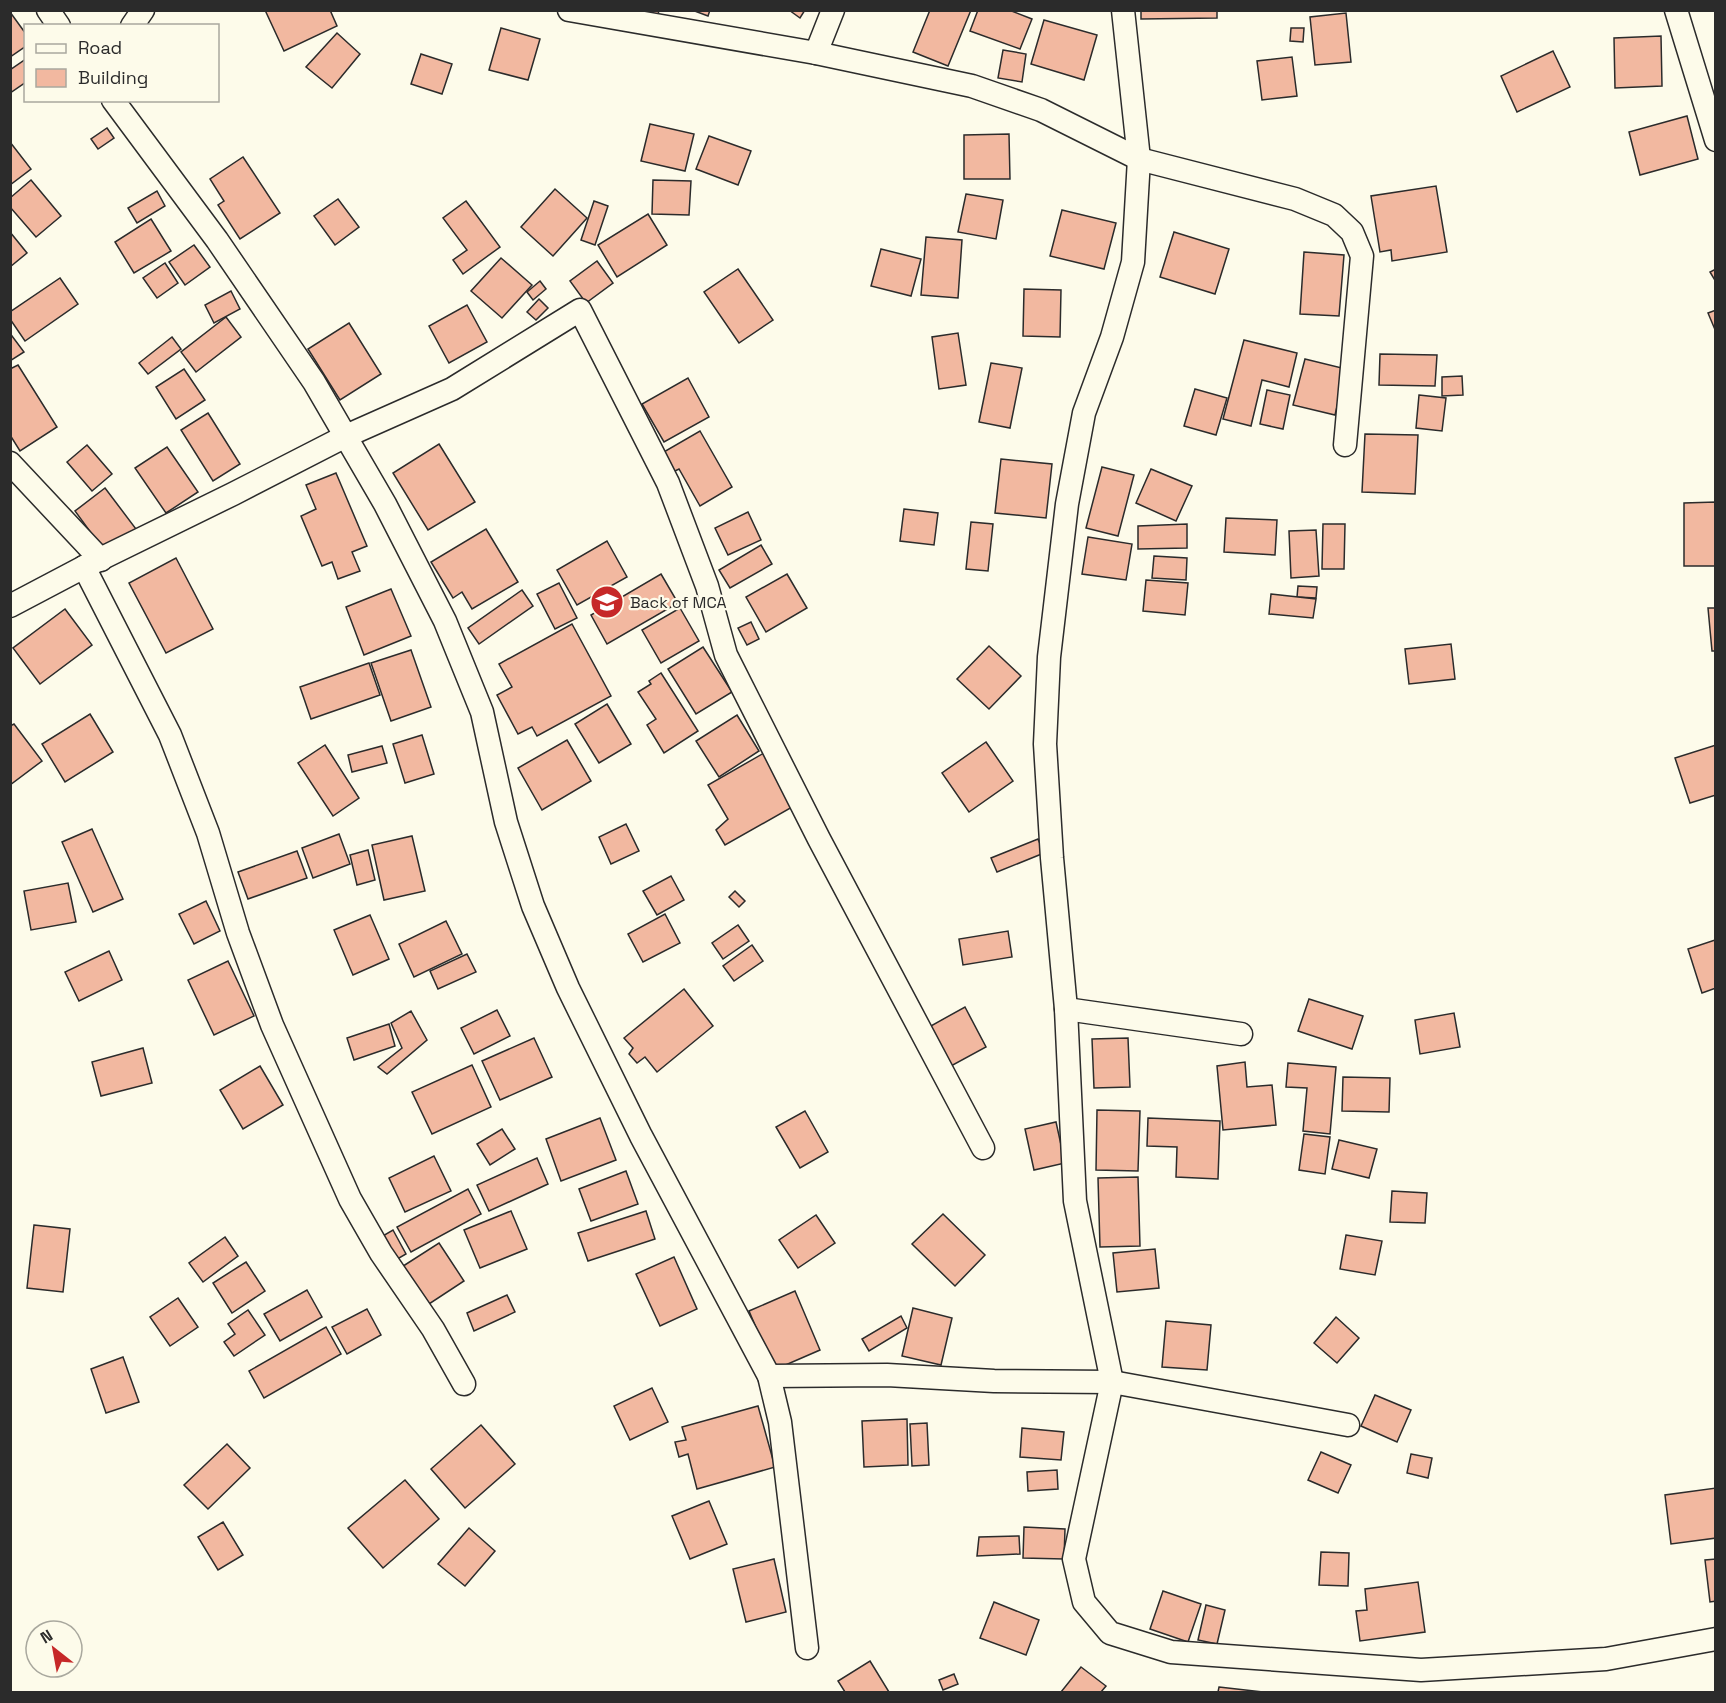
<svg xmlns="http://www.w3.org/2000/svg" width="1726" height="1703" font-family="'Space Grotesk',sans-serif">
	<rect width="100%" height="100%" fill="#fdfbea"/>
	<g fill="#f2b8a0" stroke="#2b2b2b" stroke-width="1.5">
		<path d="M265 10H330L337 26 284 51Z"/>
		<path d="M643 10H659L656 24 641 21Z"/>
		<path d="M692 10H710L708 16Z"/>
		<path d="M789 10H805L800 18Z"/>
		<path d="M930 10H971L948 66 913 52Z"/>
		<path d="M978 10H1009L1032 19 1020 49 970 31Z"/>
		<path d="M1141 10H1217V18L1141 19Z"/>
		<path d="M10 12 26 34V46L10 57Z"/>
		<path d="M1346 13 1351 62 1315 65 1310 17Z"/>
		<path d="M1044 20 1097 35 1084 80 1031 64Z"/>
		<path d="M501 28 540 39 528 80 489 70Z"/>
		<path d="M1291 28H1304L1303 42 1290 41Z"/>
		<path d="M337 33 360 54 332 88 306 67Z"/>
		<path d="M1661 36 1662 86 1615 88 1614 38Z"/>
		<path d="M1003 50 1026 54 1022 82 998 78Z"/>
		<path d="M1553 51 1570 87 1517 112 1501 76Z"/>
		<path d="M421 54 452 64 442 94 411 84Z"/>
		<path d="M1292 57 1297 96 1262 100 1257 61Z"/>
		<path d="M26 59V82L10 93V70Z"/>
		<path d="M1687 116 1698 159 1640 175 1629 132Z"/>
		<path d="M650 124 694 134 685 171 641 161Z"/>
		<path d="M107 128 114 138 98 149 91 139Z"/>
		<path d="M1009 134 1010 179H964V135Z"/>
		<path d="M709 136 751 151 738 185 696 169Z"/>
		<path d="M10 142 31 169 10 185Z"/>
		<path d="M243 157 280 213 240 239 218 205 224 201 210 179Z"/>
		<path d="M31 180 61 216 36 237 10 207V198Z"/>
		<path d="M653 180 691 181 689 215 652 214Z"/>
		<path d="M1436 186 1447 252 1392 261 1391 250 1380 252 1371 196Z"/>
		<path d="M555 189 587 218 553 256 521 227Z"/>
		<path d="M157 191 165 206 137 223 128 208Z"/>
		<path d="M966 194 1003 200 996 239 958 232Z"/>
		<path d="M338 199 359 227 335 245 314 216Z"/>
		<path d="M466 201 500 247 463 274 453 260 467 250 443 218Z"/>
		<path d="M594 201 608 206 595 245 581 240Z"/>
		<path d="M1062 210 1116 223 1104 269 1050 256Z"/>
		<path d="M648 214 667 245 617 277 598 245Z"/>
		<path d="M151 219 171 251 134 273 115 242Z"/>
		<path d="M10 232 27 253 10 267Z"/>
		<path d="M1174 232 1229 249 1215 294 1160 277Z"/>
		<path d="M926 237 962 240 958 298 921 295Z"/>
		<path d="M194 245 210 267 185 285 169 262Z"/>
		<path d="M881 249 921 259 911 296 871 286Z"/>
		<path d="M1304 252 1344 255 1339 316 1300 314Z"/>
		<path d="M501 258 532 285 502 318 471 291Z"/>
		<path d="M597 261 613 283 586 303 570 281Z"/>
		<path d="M165 263 178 283 157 298 143 278Z"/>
		<path d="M738 269 773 320 739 343 704 292Z"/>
		<path d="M1716 269V282L1710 272Z"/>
		<path d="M60 278 78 304 25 341 10 319V312Z"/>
		<path d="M540 281 546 289 533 300 527 292Z"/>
		<path d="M1024 289 1061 290 1060 337 1023 336Z"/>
		<path d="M231 291 240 309 214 323 205 305Z"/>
		<path d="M539 299 548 308 536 320 527 312Z"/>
		<path d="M467 305 487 342 449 363 429 326Z"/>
		<path d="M1716 310V332L1708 313Z"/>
		<path d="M226 317 241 337 196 372 181 352Z"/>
		<path d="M349 323 381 374 340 400 308 349Z"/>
		<path d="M958 333 966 385 939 389 932 337Z"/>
		<path d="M12 336 24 352 10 361V338Z"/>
		<path d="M172 337 181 349 148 374 139 363Z"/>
		<path d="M1244 340 1297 353 1289 387 1262 380 1251 426 1223 419Z"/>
		<path d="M1380 354 1437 355 1435 386 1379 385Z"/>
		<path d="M1305 359 1346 369 1335 415 1293 405Z"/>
		<path d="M991 363 1022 368 1010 428 979 422Z"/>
		<path d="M18 365 57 427 20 451 10 435V369Z"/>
		<path d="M184 369 205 400 176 419 156 387Z"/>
		<path d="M1462 376 1463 395 1442 396V377Z"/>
		<path d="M688 378 709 417 664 442 642 404Z"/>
		<path d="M1195 389 1227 398 1216 435 1184 426Z"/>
		<path d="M1267 390 1290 395 1283 429 1260 424Z"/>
		<path d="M1419 395 1446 398 1442 431 1416 428Z"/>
		<path d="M208 413 240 464 213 481 181 430Z"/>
		<path d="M700 431 732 487 700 506 679 469 673 472 662 453Z"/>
		<path d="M1365 434 1418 435 1415 494 1362 492Z"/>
		<path d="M439 444 475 502 428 530 393 473Z"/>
		<path d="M87 445 112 474 92 491 67 462Z"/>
		<path d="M167 447 198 492 166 513 135 468Z"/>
		<path d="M1001 459 1052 464 1046 518 995 513Z"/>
		<path d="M1102 467 1134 475 1118 536 1086 528Z"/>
		<path d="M1151 469 1192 486 1176 521 1136 503Z"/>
		<path d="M336 473 367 546 352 552 360 571 338 579 332 562 322 566 301 516 316 509 306 485Z"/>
		<path d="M105 488 136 529 105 552 75 511Z"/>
		<path d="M1716 502V566H1684V503Z"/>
		<path d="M904 509 938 513 934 545 900 541Z"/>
		<path d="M748 512 761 540 728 555 715 528Z"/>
		<path d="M1226 518 1277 520 1275 555 1224 552Z"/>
		<path d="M971 522 993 524 988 571 966 569Z"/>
		<path d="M1187 524V548L1138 549V526Z"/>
		<path d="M1323 524H1345L1344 569H1322Z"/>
		<path d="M486 529 518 582 472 609 462 592 453 598 431 562Z"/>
		<path d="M1316 530 1319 576 1291 578 1289 531Z"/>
		<path d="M1088 537 1132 544 1126 580 1082 574Z"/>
		<path d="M607 541 627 577 577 605 557 570Z"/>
		<path d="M761 545 772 564 730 588 719 570Z"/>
		<path d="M1154 556 1187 558 1186 580 1152 578Z"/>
		<path d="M176 558 213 629 166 653 129 583Z"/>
		<path d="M661 574 678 603 607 644 591 615Z"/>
		<path d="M787 574 807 608 766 632 746 597Z"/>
		<path d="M1146 580 1188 583 1185 615 1143 611Z"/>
		<path d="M559 583 577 618 555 629 537 594Z"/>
		<path d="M1298 586 1317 587 1316 598 1297 597Z"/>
		<path d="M391 589 411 636 364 655 346 607Z"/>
		<path d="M522 590 533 606 479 644 468 628Z"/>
		<path d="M1271 594 1316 599 1313 618 1269 614Z"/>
		<path d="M680 608 699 641 661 663 642 630Z"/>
		<path d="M1708 608H1716V651H1712Z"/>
		<path d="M65 609 92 645 40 684 13 648Z"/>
		<path d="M751 622 759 639 747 645 738 628Z"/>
		<path d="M572 624 611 696 537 736 532 727 518 734 497 695 512 687 499 664Z"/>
		<path d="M1451 644 1455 679 1409 684 1405 649Z"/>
		<path d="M989 646 1021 676 989 709 957 679Z"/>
		<path d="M703 647 732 692 696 714 668 669Z"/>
		<path d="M411 650 431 707 391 721 371 663Z"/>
		<path d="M369 663 380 695 311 719 300 687Z"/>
		<path d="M661 673 698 731 664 753 647 725 656 719 638 692 651 684 649 681Z"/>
		<path d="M607 704 631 744 599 763 575 724Z"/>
		<path d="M90 714 113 752 65 782 42 744Z"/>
		<path d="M737 715 759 751 719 777 696 741Z"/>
		<path d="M14 724 42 761 10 785V726Z"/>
		<path d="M422 735 434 774 405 783 393 744Z"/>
		<path d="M567 740 591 781 542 810 518 768Z"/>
		<path d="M986 742 1013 781 969 812 942 773Z"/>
		<path d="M325 745 359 798 333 816 298 763Z"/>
		<path d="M1716 745V795L1690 803 1675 758Z"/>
		<path d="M382 746 387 763 352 772 348 755Z"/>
		<path d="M764 753 794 806 725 845 716 830 728 819 708 785Z"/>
		<path d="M626 824 639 851 611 864 599 837Z"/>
		<path d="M92 829 123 899 93 912 62 842Z"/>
		<path d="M339 834 350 864 313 878 302 848Z"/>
		<path d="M412 836 425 891 384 900 372 845Z"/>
		<path d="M1038 839 1044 853 997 872 991 858Z"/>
		<path d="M368 850 375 880 357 885 350 855Z"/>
		<path d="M297 851 307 878 248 899 238 872Z"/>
		<path d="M671 876 684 900 657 915 643 891Z"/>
		<path d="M68 883 76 922 31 930 24 891Z"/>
		<path d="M735 891 745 901 739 907 729 897Z"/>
		<path d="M206 901 220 931 194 944 179 914Z"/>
		<path d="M665 914 680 943 643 962 628 934Z"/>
		<path d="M370 915 389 959 353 975 334 930Z"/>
		<path d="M446 921 462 954 414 977 399 944Z"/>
		<path d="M738 925 749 941 723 959 712 943Z"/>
		<path d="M1008 931 1012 957 963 965 959 939Z"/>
		<path d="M1715 940 1716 988 1702 993 1688 949Z"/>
		<path d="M752 945 763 961 734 981 723 966Z"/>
		<path d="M109 951 122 980 79 1001 65 972Z"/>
		<path d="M467 954 476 972 438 989 430 971Z"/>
		<path d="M228 961 254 1016 214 1035 188 980Z"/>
		<path d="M684 989 713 1026 657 1072 645 1057 637 1063 629 1054 633 1048 624 1038Z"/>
		<path d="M1309 999 1363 1016 1352 1049 1298 1031Z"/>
		<path d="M965 1007 986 1047 951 1066 929 1027Z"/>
		<path d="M497 1010 510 1036 474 1054 461 1028Z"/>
		<path d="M411 1011 427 1040 387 1074 378 1067 402 1048 391 1023Z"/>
		<path d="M1454 1013 1460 1047 1420 1054 1415 1020Z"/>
		<path d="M389 1024 395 1046 354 1060 347 1038Z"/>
		<path d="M534 1038 552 1077 500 1100 482 1061Z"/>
		<path d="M1128 1038 1130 1087 1094 1088 1092 1039Z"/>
		<path d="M143 1048 152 1083 101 1096 92 1062Z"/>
		<path d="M1245 1062 1247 1087 1272 1085 1276 1125 1223 1130 1217 1066Z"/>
		<path d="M1288 1063 1336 1067 1330 1134 1303 1131 1307 1088 1286 1087Z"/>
		<path d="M472 1065 491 1107 432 1134 412 1092Z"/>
		<path d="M260 1066 283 1105 243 1129 220 1090Z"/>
		<path d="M1343 1077 1390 1078 1389 1112 1342 1111Z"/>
		<path d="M1097 1110 1140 1111 1138 1171 1096 1170Z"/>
		<path d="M805 1111 828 1152 800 1168 776 1127Z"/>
		<path d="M600 1118 616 1160 561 1181 546 1139Z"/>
		<path d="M1148 1118 1220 1121 1218 1179 1176 1177 1177 1147 1147 1146Z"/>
		<path d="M1056 1122 1065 1163 1034 1170 1025 1129Z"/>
		<path d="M502 1129 515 1149 490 1165 477 1144Z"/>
		<path d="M1304 1134 1330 1137 1325 1174 1299 1170Z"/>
		<path d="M1339 1140 1377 1149 1369 1178 1332 1169Z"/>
		<path d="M434 1156 451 1191 405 1212 389 1178Z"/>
		<path d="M537 1158 548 1184 489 1211 477 1185Z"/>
		<path d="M626 1171 638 1204 591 1221 579 1189Z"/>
		<path d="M1138 1177 1140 1246 1100 1247 1098 1178Z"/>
		<path d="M468 1189 481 1214 411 1252 397 1227Z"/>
		<path d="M1392 1191 1427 1193 1425 1223 1390 1222Z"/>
		<path d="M511 1211 527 1249 480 1268 464 1230Z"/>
		<path d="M646 1211 655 1239 588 1261 578 1233Z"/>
		<path d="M943 1214 985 1255 955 1286 912 1244Z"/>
		<path d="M816 1215 835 1243 798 1268 779 1240Z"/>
		<path d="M34 1225 70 1229 63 1292 27 1288Z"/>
		<path d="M393 1230 406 1254 394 1261 381 1237Z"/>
		<path d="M1346 1235 1382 1241 1375 1275 1340 1269Z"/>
		<path d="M225 1237 238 1256 203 1282 189 1263Z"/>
		<path d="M439 1243 464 1281 429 1304 397 1270Z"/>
		<path d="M1155 1249 1159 1288 1117 1292 1113 1253Z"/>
		<path d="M674 1257 697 1309 660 1326 636 1274Z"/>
		<path d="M246 1262 265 1291 232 1313 213 1283Z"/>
		<path d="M307 1290 322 1317 280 1341 264 1314Z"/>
		<path d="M795 1291 820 1350 774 1370 749 1311Z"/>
		<path d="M507 1295 515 1312 474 1331 467 1313Z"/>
		<path d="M178 1298 198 1327 170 1346 150 1317Z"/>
		<path d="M913 1308 952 1318 941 1365 902 1356Z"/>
		<path d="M367 1309 381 1335 347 1354 332 1327Z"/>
		<path d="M248 1310 265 1335 234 1356 224 1342 235 1334 228 1324Z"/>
		<path d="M901 1316 907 1328 869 1351 862 1339Z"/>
		<path d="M1336 1317 1359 1338 1337 1363 1314 1343Z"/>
		<path d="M1166 1321 1211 1325 1207 1370 1162 1367Z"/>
		<path d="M326 1327 341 1354 264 1398 249 1371Z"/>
		<path d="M123 1357 139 1402 106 1413 91 1369Z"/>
		<path d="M652 1388 668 1422 630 1440 614 1406Z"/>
		<path d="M1375 1395 1411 1410 1397 1442 1361 1426Z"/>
		<path d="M758 1406 775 1467 697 1489 688 1454 679 1457 675 1442 686 1440 682 1427Z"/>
		<path d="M907 1419 908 1465 864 1467 862 1421Z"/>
		<path d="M927 1423 929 1465 912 1466 910 1424Z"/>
		<path d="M481 1425 515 1464 465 1508 431 1469Z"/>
		<path d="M1022 1428 1064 1432 1061 1460 1020 1457Z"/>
		<path d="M227 1444 250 1468 208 1509 184 1485Z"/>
		<path d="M1321 1452 1351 1465 1338 1493 1308 1480Z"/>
		<path d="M1411 1454 1432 1458 1428 1478 1407 1473Z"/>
		<path d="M1057 1470 1058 1489 1028 1491 1027 1472Z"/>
		<path d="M405 1480 439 1519 383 1568 348 1528Z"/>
		<path d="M1716 1488V1538L1671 1544 1665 1495Z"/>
		<path d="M709 1501 727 1544 690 1559 672 1516Z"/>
		<path d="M223 1522 243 1555 218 1570 198 1537Z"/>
		<path d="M1024 1527 1065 1529 1064 1559 1023 1558Z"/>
		<path d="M469 1528 495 1551 465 1586 438 1564Z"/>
		<path d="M1019 1536 1020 1554 977 1556 979 1537Z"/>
		<path d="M1321 1552 1349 1553 1348 1586 1319 1585Z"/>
		<path d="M774 1559 786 1612 746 1622 733 1569Z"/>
		<path d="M1716 1559V1601L1710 1602 1705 1560Z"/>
		<path d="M1418 1582 1425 1632 1360 1641 1356 1611 1367 1610 1365 1589Z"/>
		<path d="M1163 1591 1201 1604 1188 1642 1150 1629Z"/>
		<path d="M994 1602 1039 1620 1026 1655 980 1638Z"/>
		<path d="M1206 1605 1225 1610 1217 1644 1198 1640Z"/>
		<path d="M870 1661 889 1692H845L838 1681Z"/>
		<path d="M1081 1667 1106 1686 1101 1692H1061Z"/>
		<path d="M954 1674 958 1684 943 1690 939 1680Z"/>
		<path d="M1219 1687 1263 1692H1218Z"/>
	</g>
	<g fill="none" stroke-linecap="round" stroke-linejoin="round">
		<g stroke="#2b2b2b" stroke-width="25">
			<g id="minor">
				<path d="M48 10 59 26"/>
				<path d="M569 10 816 53 972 86 1041 110 1139 159 1295 199 1334 215 1352 232 1362 256 1345 445"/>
				<path d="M1123 10 1139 159 1133 262 1112 337 1084 413 1067 504 1049 657 1045 744 1052 858 1066 1009 1075 1201 1112 1382 1074 1559 1084 1602 1110 1633 1171 1652 1421 1670 1606 1659 1716 1639"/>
				<path d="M1676 10 1716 140"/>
				<path d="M132 26 143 10"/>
				<path d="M816 53 833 10"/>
				<path d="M113 100 217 240 314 382 385 504 445 621 482 712 506 822 533 906 568 988 641 1136 769 1376 780 1422 807 1648"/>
				<path d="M10 463 101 560"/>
				<path d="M84 567 170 735 208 833 238 933 272 1025 350 1199 381 1253 433 1329 464 1384"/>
				<path d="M10 606 84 567 233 494 346 436 452 389 580 310 668 483 707 586 726 655 819 839 983 1148"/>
				<path d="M1066 1009 1241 1034"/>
				<path d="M769 1376 887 1375 994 1381 1112 1382 1348 1425"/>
			</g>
		</g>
		<use href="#minor" stroke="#fdfbea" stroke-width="22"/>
	</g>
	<defs>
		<g id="school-disc" transform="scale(1.725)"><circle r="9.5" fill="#c62828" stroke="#fdfbea"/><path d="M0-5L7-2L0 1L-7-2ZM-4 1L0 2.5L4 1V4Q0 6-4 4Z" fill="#fff"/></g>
	</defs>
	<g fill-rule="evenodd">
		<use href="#school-disc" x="607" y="602"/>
	</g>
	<g text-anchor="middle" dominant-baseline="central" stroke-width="4.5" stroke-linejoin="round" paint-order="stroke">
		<g font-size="16" fill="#2b2b2b" stroke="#fdfbea" text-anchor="start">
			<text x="630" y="602">Back of MCA</text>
		</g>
	</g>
	<rect width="1726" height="1703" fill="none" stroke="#2b2b2b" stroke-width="24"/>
	<rect x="24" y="24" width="195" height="78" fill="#fdfbea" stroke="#a9a89e" stroke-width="1.5"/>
	<rect x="36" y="44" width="30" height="9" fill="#fdfbea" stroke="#a9a89e" stroke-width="1.5"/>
	<text x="78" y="54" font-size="18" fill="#2b2b2b">Road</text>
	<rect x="36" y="69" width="30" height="18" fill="#f2b8a0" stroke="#a9a89e" stroke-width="1.5"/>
	<text x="78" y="84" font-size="18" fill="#2b2b2b">Building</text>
	<g transform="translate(54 1649) rotate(329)"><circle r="28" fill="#fdfbea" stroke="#a9a89e" stroke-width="1.5"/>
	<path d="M0-4.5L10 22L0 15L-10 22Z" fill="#c62828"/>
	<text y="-9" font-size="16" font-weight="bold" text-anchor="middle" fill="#2b2b2b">N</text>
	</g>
</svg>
